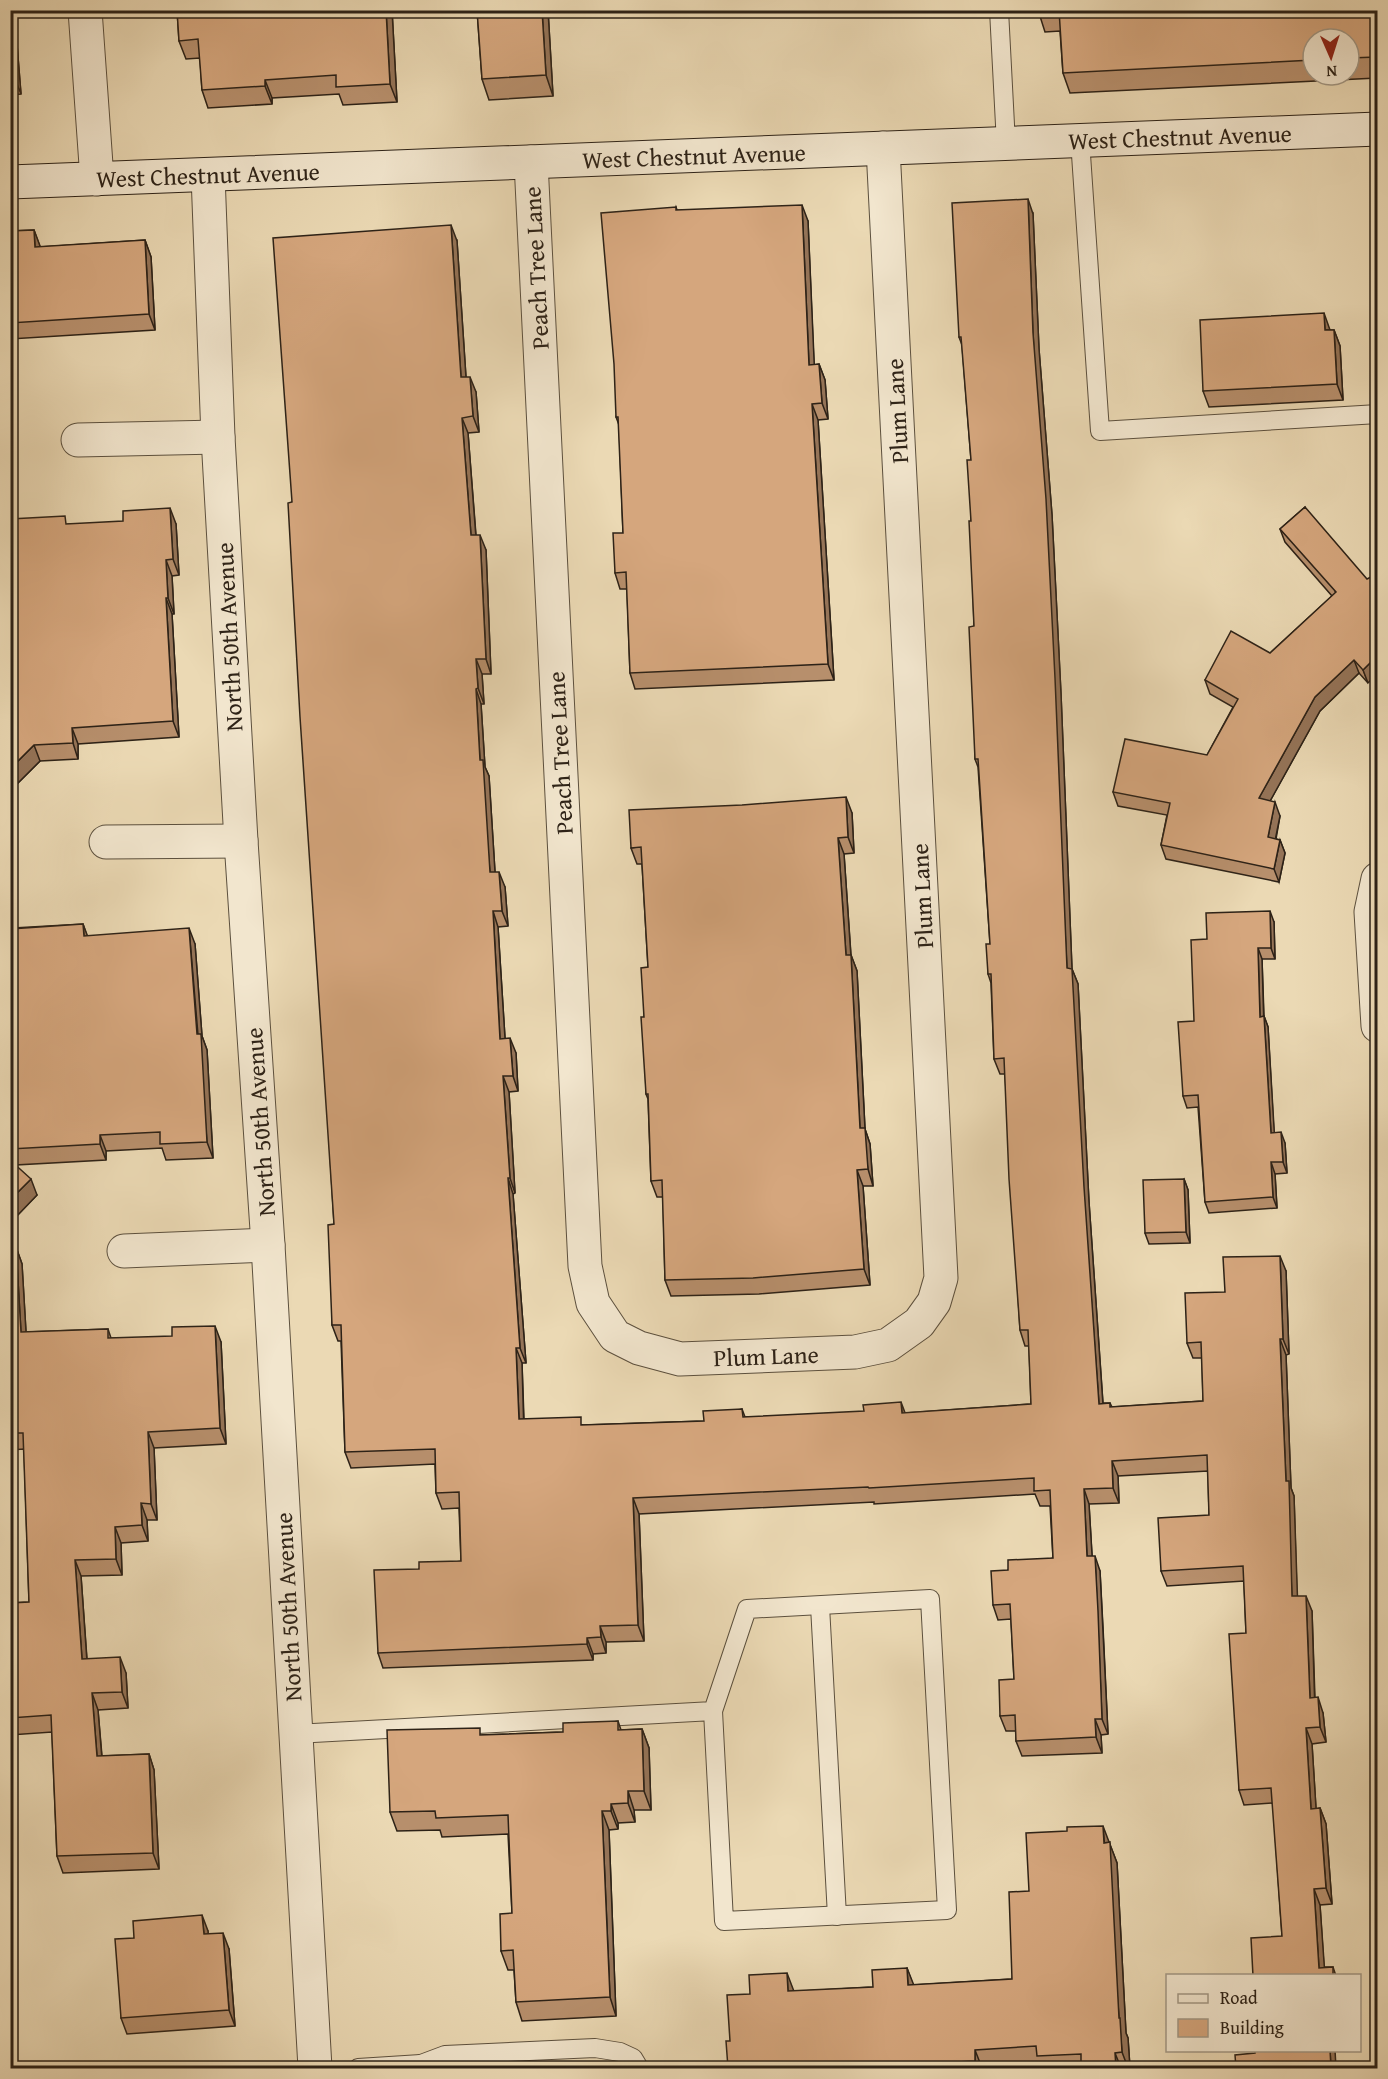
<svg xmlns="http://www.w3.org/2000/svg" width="1388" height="2079" font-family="'Gentium Book Plus',serif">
	<rect width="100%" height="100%" fill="#ebd9b4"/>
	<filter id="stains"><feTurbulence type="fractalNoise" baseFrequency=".00333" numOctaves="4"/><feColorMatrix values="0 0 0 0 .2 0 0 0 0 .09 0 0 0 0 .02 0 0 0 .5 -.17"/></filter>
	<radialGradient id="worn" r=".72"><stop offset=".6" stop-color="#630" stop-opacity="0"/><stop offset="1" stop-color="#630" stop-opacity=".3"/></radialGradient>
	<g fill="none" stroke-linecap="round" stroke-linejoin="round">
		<g stroke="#5c503e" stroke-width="20">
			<g id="lane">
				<path d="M999 10 1006 144"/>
				<path d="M1080 140 1100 431 1378 414"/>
				<path d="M820 1606 837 1916"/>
				<path d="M295 1734 713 1711 724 1921 947 1910 930 1599 747 1609 713 1711"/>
				<path d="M421 2064 445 2055 595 2048 620 2052 633 2058 639 2068"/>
				<path d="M358 2068 421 2064V2068"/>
			</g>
		</g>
		<g stroke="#5c503e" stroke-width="35">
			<g id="street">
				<path d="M85 10 97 179"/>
				<path d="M531 162 585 1266 593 1303 615 1336 639 1348 680 1359 855 1352 888 1345 919 1323 934 1302 941 1278 883 148"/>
				<path d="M208 175 218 437 241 841 268 1245 315 2068"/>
				<path d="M78 440 218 437"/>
				<path d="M106 842 241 841"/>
				<path d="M1378 879 1371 912 1378 1026"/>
				<path d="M124 1251 268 1245"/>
			</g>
		</g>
		<g stroke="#2d2217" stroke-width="35">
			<path id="secondary" d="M10 182 1378 129"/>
		</g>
		<use href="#lane" stroke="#f2e6ce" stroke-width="18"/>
		<use href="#street" stroke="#f2e6ce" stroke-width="33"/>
		<use href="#secondary" stroke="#f2e6ce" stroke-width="33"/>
	</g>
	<g fill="#b78f6c" stroke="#2d2217" stroke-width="1.5" fill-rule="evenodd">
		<path d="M10 10 15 20 21 94 10 95Z"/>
		<path d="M177 10H392L397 102 343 105 339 94 272 98V104L208 108 202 90 200 58 186 59 179 41Z"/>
		<path d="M477 10H548L553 96 489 100 482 79Z"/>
		<path d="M1038 10H1377V78L1070 93 1063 73 1060 31 1045 32ZM1313 39H1349V75H1313Z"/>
		<path d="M676 207 677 210 808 221 814 365 819 364 825 380 828 419 818 420 834 680 635 689 630 673 627 589H620L615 573 623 533 619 425 616 417Z"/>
		<path d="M1033 214 1039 349 1052 515 1061 694 1072 969 1078 984 1089 1202 1103 1403H1110L1112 1407 1203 1401 1202 1358H1193L1187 1343 1225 1292 1286 1271 1289 1354 1286 1355 1291 1488 1294 1496 1297 1596 1312 1611 1315 1698 1323 1713 1326 1742 1312 1744 1316 1809 1320 1808 1326 1824 1332 1904 1320 1905 1324 1967H1333L1336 1976H1253L1282 1936 1273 1803 1244 1805 1239 1790 1246 1633 1244 1581 1167 1586 1161 1571 1209 1515 1208 1471 1118 1476 1119 1503 1089 1504 1092 1556 1100 1571 1103 1627 1108 1734 1101 1735 1102 1753 1022 1756 1016 1741V1731H1006L1000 1716 1014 1679 1011 1619 998 1620 993 1605 1008 1570 1053 1558 1050 1506H1040L1035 1494 874 1504V1502L639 1514 644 1641 606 1642V1653L593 1654V1660L383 1668 378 1653 419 1569 461 1561 459 1508 442 1509 436 1493 435 1464 351 1468 345 1452 341 1341H338L332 1325 334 1224 292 502 457 241 466 377 476 392 479 432 468 433 476 535 486 550 491 674H482L484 704H481L485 767 489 776 495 872 505 887 508 926 498 927 505 1038 516 1053 518 1091 509 1092 515 1193 513 1194 526 1363H522L524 1419 584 1425 704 1421 742 1409 745 1417 905 1413 1031 1404 1029 1346H1025L1020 1330 1005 1074H1000L994 1059 991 983 988 974 990 944 978 767 975 759 974 626 971 521V460L962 345 959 337Z"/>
		<path d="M34 230 40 247 145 240 151 257 155 330 10 339V231Z"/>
		<path d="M1330 330H1334L1340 346 1343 400 1209 407 1203 391Z"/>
		<path d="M1305 507 1368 683 1359 673 1320 711 1270 801 1280 816 1276 839 1280 840 1285 853 1279 882 1166 859 1161 845 1167 815 1118 806 1113 792 1207 755 1233 707 1210 694 1205 680 1270 653 1332 596 1285 542 1280 529Z"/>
		<path d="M68 524H176L179 575 172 576 174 614H172L179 737 78 744V759L40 761 10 791Z"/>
		<path d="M852 813 854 853 844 854 851 955 857 971 865 1129 870 1144 873 1186H863L870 1285 759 1294 671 1296 665 1280 663 1197H657L651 1181 648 1099 646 1094 644 1017 648 967 642 864H637L631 848Z"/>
		<path d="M10 884 13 928 83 924 87 936 195 944 202 1036 207 1050 213 1158 166 1160 162 1148 106 1151V1160L16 1165 37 1195 13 1220 14 1248 16 1247 22 1264 26 1332 108 1329 111 1338 221 1342 226 1444 154 1448 157 1520H147L148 1541 121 1543 122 1575 81 1576 87 1659 126 1673 128 1708 98 1710 102 1756 149 1754 154 1770 159 1869 63 1873 57 1856 52 1732 10 1735V1603L29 1602 24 1449 10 1450Z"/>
		<path d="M1274 922 1275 959H1262L1264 1016 1268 1027 1274 1133 1285 1143 1287 1173 1275 1174 1277 1208 1209 1213 1205 1202 1198 1107 1187 1108 1183 1096 1207 939Z"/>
		<path d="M1184 1179 1188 1190 1190 1243 1149 1244 1145 1233Z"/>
		<path d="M618 1721 621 1730 642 1729 649 1748 651 1810H634L635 1822 618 1823V1829L609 1830 616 2016 522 2021 516 2002 514 1970H508L501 1951 512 1913 508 1834 442 1837 440 1830 397 1831 390 1812 482 1735 563 1732Z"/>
		<path d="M1109 1842 1117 1863 1126 2033 1128 2038 1130 2068H1041V2067L1017 2068H728L730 2041 750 1994 873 1987 907 1968 913 1985 1012 1979 1029 1891Z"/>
		<path d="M208 1931V1934L229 1949 235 2026 127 2034 121 2018 134 1938Z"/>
	</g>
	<g fill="#957458" stroke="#2d2217" stroke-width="1.5">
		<path d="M10 10H12L15 20 21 94 15 79Z"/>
		<path d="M386 10H392L397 102 390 84Z"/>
		<path d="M542 10H548L553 96 546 75Z"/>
		<path d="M265 80 272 98V104L265 86Z"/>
		<path d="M1028 199 1033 214 1039 349 1052 515 1061 694 1072 969 1078 984 1089 1202 1104 1419 1099 1404 1067 968 1033 333Z"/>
		<path d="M802 205 808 221 815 381 809 365Z"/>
		<path d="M451 225 457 241 467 393 461 377Z"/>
		<path d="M34 230 40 246V264L35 247Z"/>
		<path d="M145 240 151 257 155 330 149 314Z"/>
		<path d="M1324 313 1330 330H1325Z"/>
		<path d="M1334 330 1340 346 1343 400 1337 384Z"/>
		<path d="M819 364 825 380 828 419 822 403Z"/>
		<path d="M470 377 476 392 479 432 473 416Z"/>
		<path d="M812 404 818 420 834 680 828 664Z"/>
		<path d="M462 418 468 433 477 551 471 535Z"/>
		<path d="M170 508 176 524 179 575 173 559Z"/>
		<path d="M480 535 486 550 491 674 486 659Z"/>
		<path d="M166 560 172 576 174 614 168 598Z"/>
		<path d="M166 598 172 614 179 737 173 721Z"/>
		<path d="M1377 656V674L1368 683 1363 670Z"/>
		<path d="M476 659 482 674 484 704 478 688Z"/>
		<path d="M1354 660 1359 673 1320 711 1264 812 1259 798 1315 697Z"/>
		<path d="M476 689 481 704 485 767 489 776 496 888 490 872 480 760Z"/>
		<path d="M72 728 78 744V759L73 743Z"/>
		<path d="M34 745 40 761 10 791V769Z"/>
		<path d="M846 797 852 813 854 853 848 837Z"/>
		<path d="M1275 802 1280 816 1273 851 1268 837Z"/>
		<path d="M838 838 844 854 852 972 846 955Z"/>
		<path d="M1280 840 1285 853 1279 882 1274 869Z"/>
		<path d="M499 872 505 887 508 926 502 911Z"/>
		<path d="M10 884 14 945 10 934Z"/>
		<path d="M493 911 498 927 506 1054 500 1039Z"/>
		<path d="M1270 911 1274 922 1275 959 1271 948Z"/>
		<path d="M83 924 89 940 84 936Z"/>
		<path d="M189 928 195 944 202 1036 207 1050 213 1158 207 1142Z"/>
		<path d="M1258 948 1262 959 1264 1028 1260 1017Z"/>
		<path d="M851 955 857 971 865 1129 870 1144 873 1186 868 1169 860 1128Z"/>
		<path d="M1264 1016 1268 1027 1275 1144 1271 1133Z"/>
		<path d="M510 1038 516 1053 518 1091 513 1076Z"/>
		<path d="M503 1076 509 1092 515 1193 510 1178Z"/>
		<path d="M1281 1132 1285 1143 1287 1173 1283 1162Z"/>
		<path d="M100 1135 106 1151V1160L100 1144Z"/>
		<path d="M1271 1162 1275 1174 1277 1208 1273 1197Z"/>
		<path d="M857 1170 863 1186 870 1285 864 1269Z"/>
		<path d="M508 1178 513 1194 526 1363 520 1348Z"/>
		<path d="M31 1179 37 1195 13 1220 15 1264 10 1252V1200Z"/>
		<path d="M1184 1179 1188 1190 1190 1243 1186 1232Z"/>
		<path d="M16 1247 22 1264 27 1349 21 1332Z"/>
		<path d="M1280 1256 1286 1271 1289 1354 1283 1339Z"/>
		<path d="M215 1326 221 1342 226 1444 220 1428Z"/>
		<path d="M1280 1339 1286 1355 1291 1488 1294 1496 1298 1612 1292 1596 1286 1481Z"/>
		<path d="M516 1348 522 1363 524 1434 519 1419Z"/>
		<path d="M901 1402 907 1418 902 1413Z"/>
		<path d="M148 1432 154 1448 157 1520 151 1504Z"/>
		<path d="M1112 1461 1118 1476 1119 1503 1113 1488Z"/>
		<path d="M1084 1489 1089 1504 1093 1571 1087 1556Z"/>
		<path d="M633 1498 639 1514 644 1641 638 1625Z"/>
		<path d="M141 1503 147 1520 148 1541 142 1525Z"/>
		<path d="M115 1527 121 1543 122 1575 116 1559Z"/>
		<path d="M1095 1556 1100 1571 1108 1734 1102 1719Z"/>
		<path d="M75 1560 81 1576 88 1676 82 1659Z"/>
		<path d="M1306 1596 1312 1611 1315 1713 1310 1698Z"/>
		<path d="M600 1626 606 1642V1653L601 1637Z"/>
		<path d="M587 1638 593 1654V1660L587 1644Z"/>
		<path d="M120 1657 126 1673 128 1708 122 1692Z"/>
		<path d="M92 1693 98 1710 103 1772 97 1756Z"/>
		<path d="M1318 1697 1323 1713 1326 1742 1320 1727Z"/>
		<path d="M1095 1719 1101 1735 1102 1753 1096 1737Z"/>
		<path d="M1306 1728 1312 1744 1317 1824 1311 1809Z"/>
		<path d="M642 1729 649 1748 651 1810 644 1791Z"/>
		<path d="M149 1754 154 1770 159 1869 153 1853Z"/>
		<path d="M628 1791 634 1810 635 1822 628 1803Z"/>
		<path d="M611 1804 618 1823V1829L611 1811Z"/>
		<path d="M1320 1808 1326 1824 1332 1904 1326 1888Z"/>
		<path d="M602 1811 609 1830 616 2016 610 1997Z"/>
		<path d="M1103 1826 1117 1863 1126 2033 1128 2038 1130 2068H1128L1122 2052Z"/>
		<path d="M1314 1889 1320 1905 1325 1976 1319 1968Z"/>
		<path d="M202 1915 208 1931 209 1950 204 1934Z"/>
		<path d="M223 1933 229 1949 235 2026 229 2010Z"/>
		<path d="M907 1968 915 1988 908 1985Z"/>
		<path d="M787 1973 795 1994 788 1991Z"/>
		<path d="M975 2050 982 2068H978L975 2061Z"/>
		<path d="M1330 2050H1335L1336 2068H1331Z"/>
		<path d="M1115 2053 1121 2068H1116Z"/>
	</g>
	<g fill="#d5a67d" stroke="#2d2217" stroke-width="1.5">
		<path d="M177 10H386L390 84 336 87V75L265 80V86L202 90 198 39 179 41Z"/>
		<path d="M477 10H542L546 75 482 79Z"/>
		<path d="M1059 10H1377V57L1349 58V39H1313V60L1063 73Z"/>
		<path d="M10 16 15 79H10Z"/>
		<path d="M1028 199 1033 333 1046 499 1055 678 1067 968 1072 969 1084 1187 1099 1404 1110 1403V1407L1203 1401 1201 1342 1187 1343 1185 1293 1225 1292 1223 1257 1280 1256 1283 1339H1280L1286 1481H1289L1292 1596H1306L1310 1698 1318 1697 1320 1727 1306 1728 1311 1809 1320 1808 1326 1888 1314 1889 1319 1968 1333 1967V1976H1253L1251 1938 1282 1936 1271 1788 1239 1790 1229 1634 1246 1633 1243 1566 1161 1571 1158 1518 1209 1515 1207 1455 1112 1461 1113 1488 1084 1489 1087 1556H1095L1098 1611 1102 1719H1095L1096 1737 1016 1741 1015 1715 1000 1716 999 1680 1014 1679 1010 1604 993 1605 991 1571 1008 1570V1560L1053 1558 1050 1490 1034 1491V1478L869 1488 868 1487 633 1498 638 1625 600 1626 601 1637 587 1638V1644L378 1653 374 1570 419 1569V1562L461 1561 459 1492 436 1493 435 1449 345 1452 341 1325H332L328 1225 334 1224 300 717 288 503 292 502 273 238 451 225 461 377H470L473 416 462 418 471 535H480L486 659H476L478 688 476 689 480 760H483L490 872H499L502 911H493L500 1039 510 1038 513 1076H503L510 1178H508L520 1348H516L519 1419 581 1417V1425L704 1421 703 1411 742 1409 743 1417 864 1411 863 1405 901 1402 902 1413 1031 1404 1028 1330H1020L1009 1179 1004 1058 994 1059 991 974H988L986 944H990L978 759H975L969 627 974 626 969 521H971L967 460H971L961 337H959L952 203Z"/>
		<path d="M802 205 809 365 819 364 822 403 812 404 828 664 630 673 626 572 615 573 613 533H623L618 417H616L614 364 601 213 676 207V210Z"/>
		<path d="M34 230 35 247 145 240 149 314 10 323V231Z"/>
		<path d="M1324 313 1325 330H1334L1337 384 1203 391 1200 320Z"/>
		<path d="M1305 507 1367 579 1377 574V656L1363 670 1354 660 1315 697 1259 798 1275 802 1268 837 1280 840 1274 869 1161 845 1170 803 1113 792 1125 739 1207 755 1238 699 1205 680 1231 631 1270 653 1336 592 1280 529Z"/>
		<path d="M170 508 173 559 166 560 168 598H166L173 721 72 728 73 743 34 745 10 769V519L65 516 66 524 123 521V511Z"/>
		<path d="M846 797 848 837 838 838 846 955H851L860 1128H865L868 1169 857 1170 864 1269 753 1278 665 1280 662 1180 651 1181 648 1094H646L641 1017H644L641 968 648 967 641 847 631 848 629 810 742 805Z"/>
		<path d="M1270 911 1271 948H1258L1260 1017 1264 1016 1271 1133 1281 1132 1283 1162H1271L1273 1197 1205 1202 1198 1095 1183 1096 1178 1022 1194 1021 1191 940 1207 939 1206 913Z"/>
		<path d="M83 924 84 936 189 928 197 1034H201L207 1142 160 1144V1132L100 1135V1144L10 1149V929Z"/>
		<path d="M10 1160 31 1179 10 1200Z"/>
		<path d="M1184 1179 1186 1232 1145 1233 1143 1180Z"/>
		<path d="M16 1247 21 1332 108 1329V1338L172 1336V1327L215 1326 220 1428 148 1432 151 1504 141 1503 142 1525 115 1527 116 1559 75 1560 82 1659 120 1657 122 1692 92 1693 97 1756 149 1754 153 1853 57 1856 51 1715 10 1718V1603L29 1602 23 1433H10V1248Z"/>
		<path d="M618 1721V1730L642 1729 644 1791H628V1803L611 1804V1811H602L610 1997 516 2002 513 1950 501 1951 500 1914 512 1913 508 1815 436 1818 435 1811 390 1812 387 1730 480 1728V1735L563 1732V1723Z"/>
		<path d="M1103 1826 1104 1843 1110 1842 1119 2018H1120L1122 2052 1115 2053 1116 2068H1081V2054L1037 2056 1036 2046 975 2050V2061L958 2062V2068H728L726 2041H730L727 1995 750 1994 749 1975 787 1973 788 1991 873 1987 872 1970 907 1968 908 1985 1012 1979 1009 1892 1029 1891 1026 1833 1067 1831V1827Z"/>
		<path d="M202 1915 204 1934 223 1933 229 2010 121 2018 115 1939 134 1938 133 1921Z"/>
		<path d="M1255 2050H1330L1331 2068H1236L1235 2055 1255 2053Z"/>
	</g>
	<g text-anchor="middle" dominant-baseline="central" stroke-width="5" stroke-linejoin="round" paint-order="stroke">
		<g font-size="24" fill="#2d2217" stroke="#f2e6ce">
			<text transform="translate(1180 137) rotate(-2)">West Chestnut Avenue</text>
			<text transform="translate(694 156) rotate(-2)">West Chestnut Avenue</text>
			<text transform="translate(208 175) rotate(-2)">West Chestnut Avenue</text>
			<text transform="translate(536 268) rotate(-93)">Peach Tree Lane</text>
			<text transform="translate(897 411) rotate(-93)">Plum Lane</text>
			<text transform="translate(229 637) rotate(-93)">North 50th Avenue</text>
			<text transform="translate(560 753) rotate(-93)">Peach Tree Lane</text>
			<text transform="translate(922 896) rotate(-93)">Plum Lane</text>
			<text transform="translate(260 1122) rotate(-94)">North 50th Avenue</text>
			<text transform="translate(766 1356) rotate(-2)">Plum Lane</text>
			<text transform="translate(288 1607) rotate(-93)">North 50th Avenue</text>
		</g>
	</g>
	<rect width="1388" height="2079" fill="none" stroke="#ebd9b4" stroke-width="36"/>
	<rect x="12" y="12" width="1364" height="2055" fill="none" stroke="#2d2217" stroke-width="3"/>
	<rect x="18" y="18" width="1352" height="2043" fill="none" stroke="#2d2217" stroke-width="1.5"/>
	<rect x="1166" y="1974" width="195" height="78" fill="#f2e6ce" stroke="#a39885" stroke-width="1.5"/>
	<rect x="1178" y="1994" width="30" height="9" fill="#f2e6ce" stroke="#a39885" stroke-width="1.5"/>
	<text x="1220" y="2004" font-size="18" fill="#2d2217">Road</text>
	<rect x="1178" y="2019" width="30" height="18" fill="#d5a67d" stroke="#a39885" stroke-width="1.5"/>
	<text x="1220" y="2034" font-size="18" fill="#2d2217">Building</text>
	<g transform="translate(1331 57) rotate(177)"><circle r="28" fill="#f2e6ce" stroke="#a39885" stroke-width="1.5"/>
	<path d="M0-4.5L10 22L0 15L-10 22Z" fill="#8f2418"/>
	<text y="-9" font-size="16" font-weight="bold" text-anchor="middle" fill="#2d2217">N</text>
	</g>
	<rect width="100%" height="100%" filter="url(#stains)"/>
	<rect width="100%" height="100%" fill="url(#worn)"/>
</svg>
